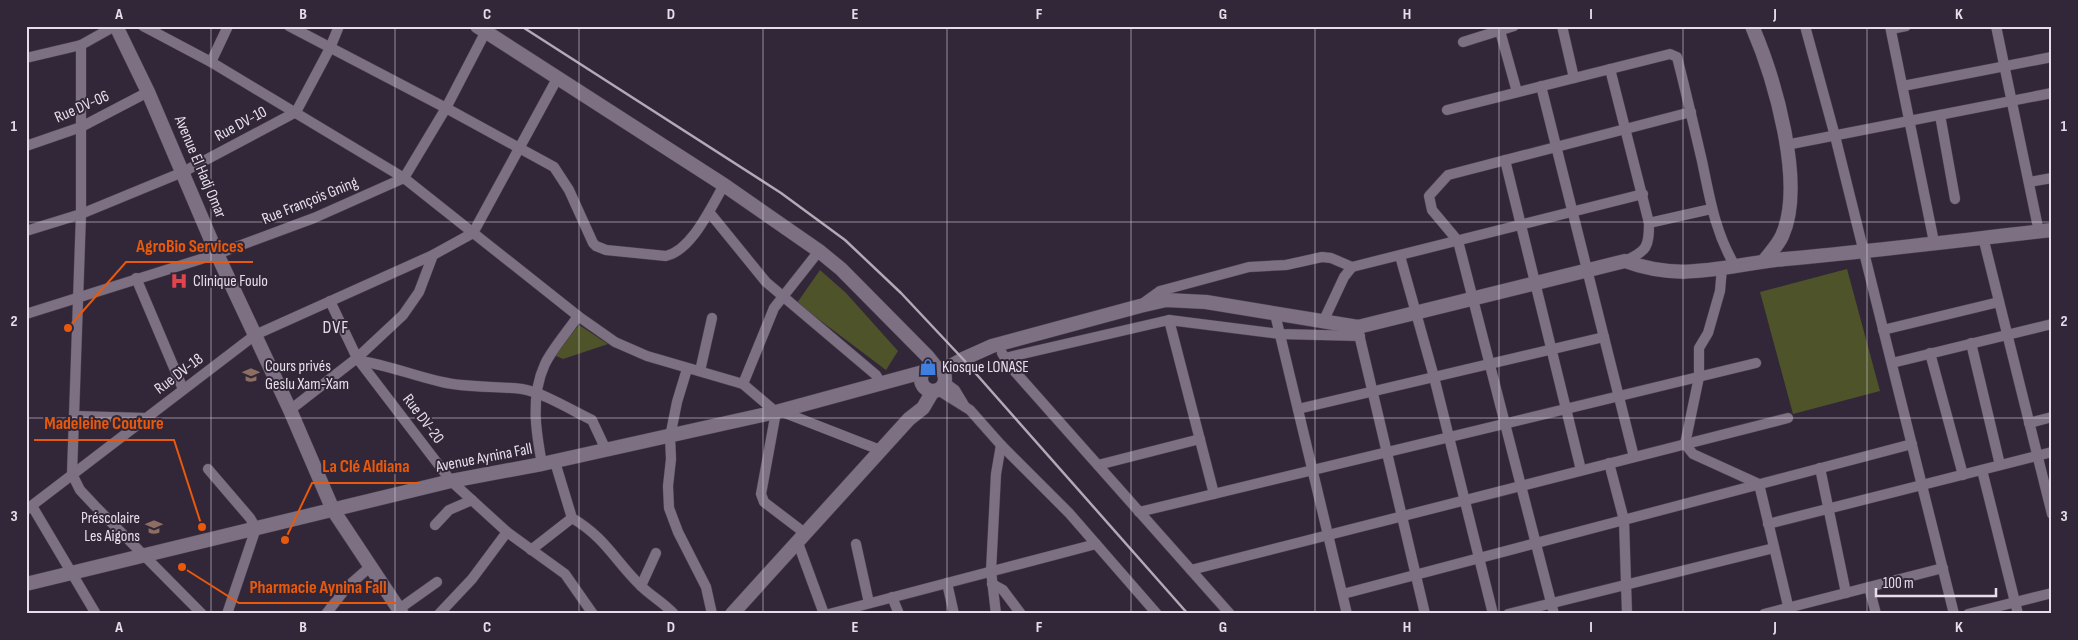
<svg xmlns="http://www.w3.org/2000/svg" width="2078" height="640" font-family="'Sofia Sans Condensed',sans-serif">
	<rect width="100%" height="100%" fill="#322738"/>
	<g fill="#4e5329">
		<path d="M1847 269 1880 391 1793 414 1760 292Z"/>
		<path d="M820 270 846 293 898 351 886 370 797 303Z"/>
		<path d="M579 325 608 344 563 359 554 355Z"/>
	</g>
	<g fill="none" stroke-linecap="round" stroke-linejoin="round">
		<g stroke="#4b4250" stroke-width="11">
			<g id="street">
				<path d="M143 26 211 62 404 178 578 316 615 342 647 356 743 384 776 412 761 494 764 502 806 534"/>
				<path d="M289 26 446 108 554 167 569 190 593 243 596 246 606 250 666 256C692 250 711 207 724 185"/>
				<path d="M1562 26 1574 78"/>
				<path d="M1805 26 1835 136 1954 614"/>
				<path d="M1890 26 1934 242"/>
				<path d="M1996 26 2039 232"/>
				<path d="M1891 29 1906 26"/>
				<path d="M1500 31 1517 92"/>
				<path d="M1463 42 1514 26"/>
				<path d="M81 45V214L72 474 80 490 95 506 202 614"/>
				<path d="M26 58 81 45 115 26"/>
				<path d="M211 62 228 26"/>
				<path d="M1610 69 1649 223"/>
				<path d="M1541 86 1634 457"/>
				<path d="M1903 86 2052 57"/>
				<path d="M1447 110 1670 54 1677 57C1686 92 1694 127 1702 161 1710 199 1715 232 1735 266"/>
				<path d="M1940 115 1955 199"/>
				<path d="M1786 145 2052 93"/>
				<path d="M26 146 81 127 148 92"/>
				<path d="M1505 160 1581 470"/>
				<path d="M2029 182 2052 178"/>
				<path d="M709 212 766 282 876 375 882 385"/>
				<path d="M26 231 81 214 183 172 296 112 330 48 339 26"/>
				<path d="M1983 237 2052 514"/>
				<path d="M1400 256 1434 377 1493 614"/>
				<path d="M1625 261C1647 251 1649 247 1649 223L1711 209"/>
				<path d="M1352 267 1643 194"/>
				<path d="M1722 268 1720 291 1708 333 1699 348V377L1685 444 1693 454 1759 484 1790 614"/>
				<path d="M136 278 183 389"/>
				<path d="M330 301 357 358 403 315 419 292 433 255"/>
				<path d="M1142 304 1160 291 1249 267 1286 265 1322 257 1331 258 1352 267 1344 277 1323 322"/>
				<path d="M26 314 217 254 314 218 404 178 446 108 486 31"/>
				<path d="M1275 314 1347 614"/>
				<path d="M1169 320 1214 494"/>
				<path d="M1358 330 1425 614"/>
				<path d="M1883 330 1999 302"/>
				<path d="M1971 343 2000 465"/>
				<path d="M1002 353 1009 365 1230 614"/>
				<path d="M1930 353 1963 475"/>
				<path d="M1005 358 1169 320 1280 334 1360 336"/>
				<path d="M360 361C388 365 414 376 442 382 468 388 495 386 522 389 542 392 573 411 592 420L606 450"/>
				<path d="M1892 363 2052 324"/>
				<path d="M687 369 677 402 670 437 671 459 668 486 669 508 678 532 706 587 712 614"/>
				<path d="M700 371 712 318"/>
				<path d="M944 382 955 390 964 405"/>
				<path d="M743 384 774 308 819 251"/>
				<path d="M938 390 970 410 1001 445 1069 513 1157 614"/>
				<path d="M1298 409 1604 337"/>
				<path d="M290 410 357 358 451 481 507 532 565 574 593 614"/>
				<path d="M780 411 880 450"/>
				<path d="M74 416 146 418"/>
				<path d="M2029 423 2052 417"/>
				<path d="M555 462 572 518C606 538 615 561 641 586 651 596 664 603 674 614"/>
				<path d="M1609 463 1624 520 1627 614"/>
				<path d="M542 464C536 432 530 396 545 364 552 349 568 331 578 316"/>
				<path d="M1098 465 1200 439"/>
				<path d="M1820 468 1846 593"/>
				<path d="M208 469 250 518 256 528 227 614"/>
				<path d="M1982 470 2018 614"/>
				<path d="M32 506 96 614"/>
				<path d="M26 510 255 335 433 255 473 233 558 77"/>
				<path d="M1139 512 1756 363"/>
				<path d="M1768 524 2052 452"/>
				<path d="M435 525 449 510 472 500"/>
				<path d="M798 543 824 614"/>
				<path d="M856 544 869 603"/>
				<path d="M531 550 572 518"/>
				<path d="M1191 570 1788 418"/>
				<path d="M947 583 954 614"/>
				<path d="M992 584 1003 590 1021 614"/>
				<path d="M641 586 656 553"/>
				<path d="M1869 587 1876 614"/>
				<path d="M1343 594 1912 444"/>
				<path d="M892 597 899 614"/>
				<path d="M399 609 437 582"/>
				<path d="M326 614 347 587 371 566"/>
				<path d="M439 614 472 579 507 532"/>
				<path d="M829 614 1096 544"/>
				<path d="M996 614 991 571 996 474 1001 445"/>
				<path d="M1508 614 1774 548"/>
				<path d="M1554 614 1458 241 1432 210 1429 196 1448 175 1691 112"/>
				<path d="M1764 614 1943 568"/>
				<path d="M1968 614 2052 593"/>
			</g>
		</g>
		<g stroke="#4b4250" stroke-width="15">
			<g id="secondary">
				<path d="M116 26 148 92 217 254 290 410 333 510 402 614"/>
				<path d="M477 26 724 185 819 251 841 269 928 357 936 367"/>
				<path d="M1752 26C1774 77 1806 184 1782 236 1778 245 1770 253 1764 261"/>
				<circle cx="933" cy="379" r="12"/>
				<path d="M942 371 963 359 992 346 1140 306 1166 300 1206 302 1358 327 1625 261C1684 283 1725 265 1785 259 1874 251 1963 240 2052 230"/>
				<path d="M26 584 451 481 542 464 776 412 923 372"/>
				<path d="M732 614 909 419 923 408 933 391"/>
			</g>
		</g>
		<use href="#street" stroke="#7d7083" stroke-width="10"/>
		<use href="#secondary" stroke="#7d7083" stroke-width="14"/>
		<path stroke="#b1a9b6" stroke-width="2.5" d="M521 26 781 193 845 240 901 293 963 359 1188 614"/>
	</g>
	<path fill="none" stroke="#e6dfea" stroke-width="1" stroke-opacity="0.55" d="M211 26V614M395 26V614M579 26V614M763 26V614M947 26V614M1131 26V614M1315 26V614M1499 26V614M1683 26V614M1867 26V614M26 222H2052M26 418H2052"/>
	<defs>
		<g id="hospital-bare" transform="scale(1.35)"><path d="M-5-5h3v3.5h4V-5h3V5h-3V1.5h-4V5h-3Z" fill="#e0444e" stroke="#322738" stroke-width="2.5" paint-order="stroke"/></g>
		<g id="shop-bare" transform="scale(1.35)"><path d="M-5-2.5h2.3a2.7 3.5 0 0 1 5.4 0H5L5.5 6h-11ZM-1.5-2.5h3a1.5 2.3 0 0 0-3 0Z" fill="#3f7fe0" stroke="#322738" stroke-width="2.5" paint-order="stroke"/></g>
		<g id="school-bare" transform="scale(1.35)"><path d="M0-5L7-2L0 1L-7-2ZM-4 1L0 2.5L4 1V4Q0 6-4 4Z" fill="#8d6e63" stroke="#322738" stroke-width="2.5" paint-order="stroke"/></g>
	</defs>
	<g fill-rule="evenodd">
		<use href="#hospital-bare" x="179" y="281"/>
		<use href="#shop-bare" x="928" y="367"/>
		<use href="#school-bare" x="251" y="375"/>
		<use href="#school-bare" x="154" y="527"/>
	</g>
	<g text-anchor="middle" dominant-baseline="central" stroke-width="4" stroke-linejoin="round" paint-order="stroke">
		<g font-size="16" fill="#e6dfea" stroke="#322738">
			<text transform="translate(82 107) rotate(-24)">Rue DV-06</text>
			<text transform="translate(241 124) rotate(-28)">Rue DV-10</text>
			<text transform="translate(200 167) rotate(67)">Avenue El Hadj Omar</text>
			<text transform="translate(310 201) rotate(-22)">Rue François Gning</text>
			<text transform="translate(179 374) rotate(-37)">Rue DV-18</text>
			<text transform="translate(423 419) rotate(53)">Rue DV-20</text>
			<text transform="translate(484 458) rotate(-11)">Avenue Aynina Fall</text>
		</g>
		<g font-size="16" fill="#e6dfea" stroke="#322738" text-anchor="start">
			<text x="193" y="281">Clinique Foulo</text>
			<text x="265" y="366">Cours privés<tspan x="265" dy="18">Geslu Xam-Xam</tspan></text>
			<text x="942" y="367">Kiosque LONASE</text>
			<text x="140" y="518" text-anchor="end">Préscolaire<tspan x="140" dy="18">Les Aigons</tspan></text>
		</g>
		<g font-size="18" letter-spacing="1" fill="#e6dfea" stroke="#322738">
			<text x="336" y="327">DVF</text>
		</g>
	</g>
	<path fill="none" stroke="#e8590c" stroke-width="2" d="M68 328L126 262H253M202 527L174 440H34M285 540L312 483H420M182 567L239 603H396"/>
	<g fill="#e8590c" stroke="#322738" stroke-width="2">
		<circle cx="68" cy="328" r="5"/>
		<circle cx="202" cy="527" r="5"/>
		<circle cx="285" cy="540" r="5"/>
		<circle cx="182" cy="567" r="5"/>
	</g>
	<g font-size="18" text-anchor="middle" font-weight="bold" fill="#e8590c" stroke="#322738" stroke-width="4" stroke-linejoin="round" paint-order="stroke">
		<text x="190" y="252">AgroBio Services</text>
		<text x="104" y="429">Madeleine Couture</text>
		<text x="366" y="472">La Clé Aldiana</text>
		<text x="318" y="593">Pharmacie Aynina Fall</text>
	</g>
	<rect width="2078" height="640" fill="none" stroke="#322738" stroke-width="55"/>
	<path d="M1876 588v8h120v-8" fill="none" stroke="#e6dfea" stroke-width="2.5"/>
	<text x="1883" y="588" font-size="15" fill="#e6dfea" stroke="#322738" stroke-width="4" paint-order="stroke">100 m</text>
	<rect x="28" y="28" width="2022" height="584" fill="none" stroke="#e6dfea" stroke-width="2"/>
	<g font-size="16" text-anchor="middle" font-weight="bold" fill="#e6dfea">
		<text x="119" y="19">A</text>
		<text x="303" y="19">B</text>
		<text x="487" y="19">C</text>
		<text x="671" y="19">D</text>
		<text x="855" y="19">E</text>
		<text x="1039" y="19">F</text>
		<text x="1223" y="19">G</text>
		<text x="1407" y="19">H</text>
		<text x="1591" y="19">I</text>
		<text x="1775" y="19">J</text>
		<text x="1959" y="19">K</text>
		<text x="14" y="131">1</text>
		<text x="2064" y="131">1</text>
		<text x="14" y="326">2</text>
		<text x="2064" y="326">2</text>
		<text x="14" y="521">3</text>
		<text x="2064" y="521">3</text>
		<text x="119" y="632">A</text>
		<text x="303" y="632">B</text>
		<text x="487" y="632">C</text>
		<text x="671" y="632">D</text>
		<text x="855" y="632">E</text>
		<text x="1039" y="632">F</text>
		<text x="1223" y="632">G</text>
		<text x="1407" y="632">H</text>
		<text x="1591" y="632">I</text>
		<text x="1775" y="632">J</text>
		<text x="1959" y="632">K</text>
	</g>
</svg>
